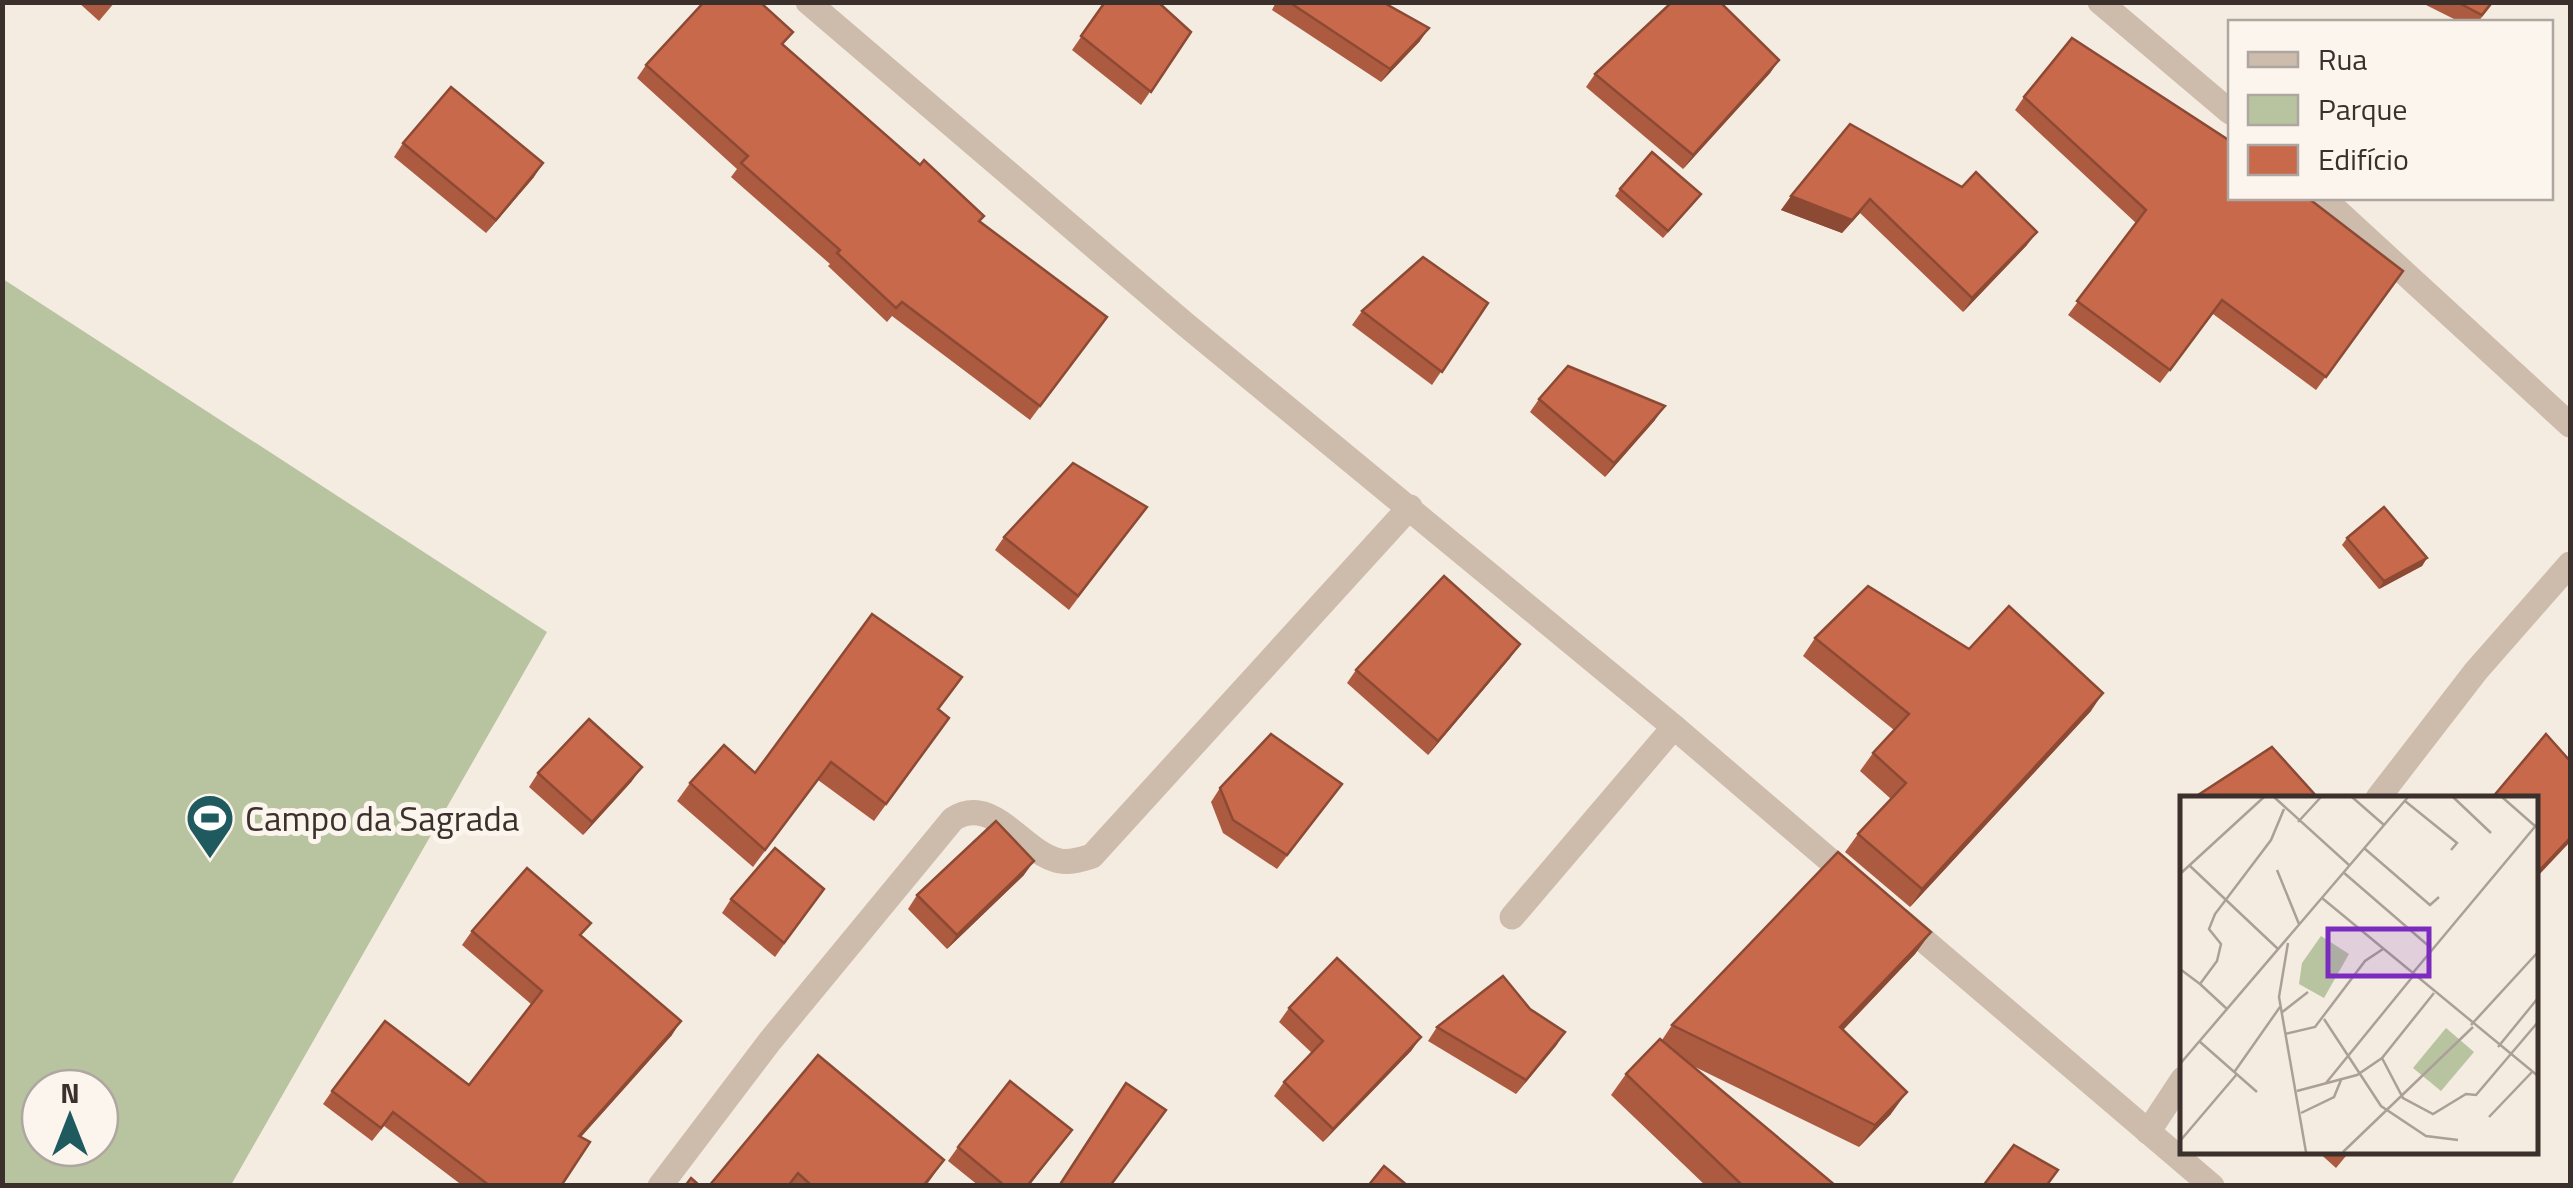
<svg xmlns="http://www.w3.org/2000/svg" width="2573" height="1188" font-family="'Titillium Web',sans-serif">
	<rect width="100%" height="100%" fill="#f4ebe1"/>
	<path fill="#b8c4a0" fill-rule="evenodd" d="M3 279 547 632 231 1185H3ZM40 1088H100V1148H40Z"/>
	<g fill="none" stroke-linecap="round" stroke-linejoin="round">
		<g stroke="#cdbbac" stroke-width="25">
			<path d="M808 2 1185 324 1674 727 1854 881"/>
			<path d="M2100 2 2230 112"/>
			<path d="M2323 198 2570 425"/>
			<path d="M2378 798 2476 671 2570 564"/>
			<path d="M1512 917 1674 727"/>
			<path d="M1900 920 2212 1186"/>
			<path d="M2148 1132 2183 1079"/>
			<path d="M660 1186 770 1041 953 819C994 793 1021 853 1060 861 1071 863 1082 859 1092 856L1410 507"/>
		</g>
	</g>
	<g fill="#ac5a40">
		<path d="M78 2H115L99 21Z"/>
		<path d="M1105 2 1191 32 1141 105 1072 50Z"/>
		<path d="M1276 2H1391L1388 6 1420 41 1381 82 1272 10Z"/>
		<path d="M2420 2H2494L2478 22H2460Z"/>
		<path d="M784 46 920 165 984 216 980 221 1107 317 1030 420 892 316 887 322 828 266 830 264 731 177 737 169 637 78 646 65Z"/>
		<path d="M1779 60 1770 73 1683 169 1586 87 1595 74Z"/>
		<path d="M2024 97 2403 271 2316 390 2213 314 2160 383 2068 315 2136 223 2015 110Z"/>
		<path d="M1850 124 2027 245 1963 312 1860 213 1842 233 1781 210Z"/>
		<path d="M403 143 534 177 486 233 394 157Z"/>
		<path d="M1620 189 1696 201 1663 238 1615 196Z"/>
		<path d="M1488 303 1432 385 1352 325 1362 311Z"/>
		<path d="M1539 399 1655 420 1605 477 1530 412Z"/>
		<path d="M1147 507 1069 610 995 550 1004 537Z"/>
		<path d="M2347 538 2427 558 2422 566 2379 589 2342 545Z"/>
		<path d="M1815 638 1969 649 2091 711 1910 907 1845 852 1858 834 1891 799 1860 771 1873 753 1894 730 1803 656Z"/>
		<path d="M1510 658 1428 755 1347 683 1356 670Z"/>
		<path d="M938 709 949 718 874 821 818 780 753 867 677 801 690 783 755 773Z"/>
		<path d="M538 773 632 781 583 835 529 787Z"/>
		<path d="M1342 784 1277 869 1223 833 1211 802 1220 788Z"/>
		<path d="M1024 875 947 949 908 909 917 895Z"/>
		<path d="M824 889 775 957 722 913 731 899Z"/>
		<path d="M472 931 582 936 672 1035 581 1137 561 1186H463L384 1126 372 1141 323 1104 332 1091 469 1085 531 1004 462 945Z"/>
		<path d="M1931 932 1915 954 1843 1030 1891 1114 1859 1147 1693 1066 1836 1186H1706L1611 1095 1626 1074 1662 1040 1672 1025Z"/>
		<path d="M1289 1008 1421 1037 1411 1051 1323 1142 1274 1096 1284 1082 1312 1053 1279 1022Z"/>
		<path d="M1530 1009 1565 1032 1516 1094 1428 1041 1437 1027Z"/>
		<path d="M818 1055 944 1160 926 1186H709Z"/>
		<path d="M1072 1130 1029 1186H979L948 1161 958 1147Z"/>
		<path d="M2316 1150H2351L2336 1168Z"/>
	</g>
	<g fill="#8c4a34">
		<path d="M1429 28 1420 41 1381 82 1390 69Z"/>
		<path d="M1779 60 1770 73 1683 169 1693 155Z"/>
		<path d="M543 163 534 177 486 233 496 220Z"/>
		<path d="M1791 196 1870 199 1860 213 1842 233 1781 210Z"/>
		<path d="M2037 232 2027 245 1963 312 1972 298Z"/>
		<path d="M1665 406 1655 420 1605 477 1614 463Z"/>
		<path d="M2427 558 2422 566 2379 589 2384 581Z"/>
		<path d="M1520 644 1510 658 1428 755 1438 741Z"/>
		<path d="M2103 693 2091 711 1910 907 1922 889Z"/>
		<path d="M642 767 632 781 583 835 592 822Z"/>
		<path d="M2570 838V842L2536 878V874Z"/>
		<path d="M1034 861 1024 875 947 949 957 935Z"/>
		<path d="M1931 932 1915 954 1824 1050 1840 1027Z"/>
		<path d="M681 1021 672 1035 570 1149 579 1136Z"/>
		<path d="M1565 1032 1556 1046 1516 1094 1526 1080Z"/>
		<path d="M1421 1037 1411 1051 1323 1142 1333 1129Z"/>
		<path d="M1907 1092 1891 1114 1859 1147 1875 1125Z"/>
	</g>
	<g fill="#c8694b" stroke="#8c4a34" stroke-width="2.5">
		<path d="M704 2H760L793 32 782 44 920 165 924 160 984 216 979 221 1107 317 1040 406 902 302 896 308 837 253 840 250 741 163 748 156 646 65Z"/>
		<path d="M1105 2H1158L1191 32 1151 92 1081 36Z"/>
		<path d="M1289 2H1390L1388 5 1429 28 1390 69Z"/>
		<path d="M1672 2H1720L1779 60 1693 155 1595 74Z"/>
		<path d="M2457 2H2492L2482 15Z"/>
		<path d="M2072 38 2230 141V198H2308L2403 271 2326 377 2222 300 2170 370 2077 301 2146 210 2024 97Z"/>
		<path d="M451 87 543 163 496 220 403 143Z"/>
		<path d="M1850 124 1962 187 1976 172 2037 232 1972 298 1870 199 1852 220 1791 196Z"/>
		<path d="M1652 152 1701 194 1668 231 1620 189Z"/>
		<path d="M1423 257 1488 303 1442 372 1362 311Z"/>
		<path d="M1568 366 1665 406 1614 463 1539 399Z"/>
		<path d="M1073 463 1147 507 1078 596 1004 537Z"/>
		<path d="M2384 507 2427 558 2384 581 2347 538Z"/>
		<path d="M1444 576 1520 644 1438 741 1356 670Z"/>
		<path d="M1868 586 1969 649 2009 606 2103 693 1922 889 1858 834 1906 783 1873 753 1909 714 1815 638Z"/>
		<path d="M872 614 962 677 938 709 949 718 886 804 831 762 765 850 690 783 724 745 755 773Z"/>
		<path d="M589 719 642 767 592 822 538 773Z"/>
		<path d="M1271 734 1342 784 1287 855 1233 820 1220 788Z"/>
		<path d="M2546 734 2570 761V838L2536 874V798H2492Z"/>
		<path d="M2272 747 2318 798H2196L2195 797Z"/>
		<path d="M996 821 1034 861 957 935 917 895Z"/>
		<path d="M775 848 824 889 784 943 731 899Z"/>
		<path d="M1838 852 1931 932 1840 1027 1907 1092 1875 1125 1672 1025Z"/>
		<path d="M527 868 591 923 580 935 681 1021 579 1136 590 1142 561 1186H490L393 1112 381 1128 332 1091 385 1021 469 1085 542 991 472 931Z"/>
		<path d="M1337 958 1421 1037 1333 1129 1284 1082 1323 1041 1289 1008Z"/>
		<path d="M1503 976 1530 1009 1565 1032 1526 1080 1437 1027Z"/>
		<path d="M1660 1039 1836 1186H1737L1740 1183 1626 1074Z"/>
		<path d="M818 1055 944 1160 923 1186H812L798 1173 788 1186H709Z"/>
		<path d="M1010 1081 1072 1130 1027 1186H1005L958 1147Z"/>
		<path d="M1126 1083 1166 1110 1110 1186H1059Z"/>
		<path d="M2014 1145 2058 1170 2046 1186H1983Z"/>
		<path d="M1384 1166 1408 1186H1368Z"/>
		<path d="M691 1178 700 1186H685Z"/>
	</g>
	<defs>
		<g id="stadium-pin" transform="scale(2.5)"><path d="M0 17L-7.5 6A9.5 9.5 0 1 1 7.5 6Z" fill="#1f5a5e" stroke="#fbf5ee"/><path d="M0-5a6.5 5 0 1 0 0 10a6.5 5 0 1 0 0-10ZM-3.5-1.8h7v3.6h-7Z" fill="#fff"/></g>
	</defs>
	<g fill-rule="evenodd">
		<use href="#stadium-pin" x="210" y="818"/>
	</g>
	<g text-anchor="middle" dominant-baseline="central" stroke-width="10" stroke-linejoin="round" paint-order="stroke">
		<g font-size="35" fill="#3b302b" stroke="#fbf5ee" text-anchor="start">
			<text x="245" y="818">Campo da Sagrada</text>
		</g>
	</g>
	<g transform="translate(2180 796)">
		<rect width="358" height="358" fill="#f4ebe1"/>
		<path d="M141 140 169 158 144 202 119 188 122 167ZM266 232 294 256 261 295 233 272Z" fill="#b8c4a0"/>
		<path fill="none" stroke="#aaa098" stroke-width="2.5" d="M94 1 169 69M172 1 204 29M273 1 311 37M322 1 355 30M225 5 277 47 271 54M118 26 141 1M184 52 250 109 259 101M10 70 98 153M97 74 119 128M163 76 251 152M0 78 84 1M142 102 358 280M108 147 99 201 126 356M0 173 20 188 37 165 41 148 29 133 35 118 91 44 104 13M232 178 358 27M20 188 47 213M101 217 128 196M144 223 201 310 246 340 278 344M291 229 358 156M105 238 135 231 185 165 203 153M19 245 77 296M318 251 358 202M202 262 223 302 253 318 286 298 296 299 358 226M0 268 228 1M55 275 100 211M146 287 234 179M117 295 177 279 202 262 254 197M121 317 154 301 161 284M309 321 352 276M0 345 57 278M163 356 293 231"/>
		<path fill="#7b2cbf" fill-opacity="0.15" stroke="#7b2cbf" stroke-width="5" d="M148 133H249V180H148Z"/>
		<rect width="358" height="358" fill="none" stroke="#3b302b" stroke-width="5"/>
	</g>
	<rect width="2573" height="1188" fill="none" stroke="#3b302b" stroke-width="10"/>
	<rect x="2228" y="20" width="325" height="180" fill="#fbf5ee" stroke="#aea6a0" stroke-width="2.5"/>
	<rect x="2248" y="52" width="50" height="15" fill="#cdbbac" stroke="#aea6a0" stroke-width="2.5"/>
	<text x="2318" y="70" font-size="30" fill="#3b302b">Rua</text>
	<rect x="2248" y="95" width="50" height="30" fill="#b8c4a0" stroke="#aea6a0" stroke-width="2.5"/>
	<text x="2318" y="120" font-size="30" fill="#3b302b">Parque</text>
	<rect x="2248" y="145" width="50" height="30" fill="#c8694b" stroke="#aea6a0" stroke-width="2.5"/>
	<text x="2318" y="170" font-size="30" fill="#3b302b">Edifício</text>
	<g transform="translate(70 1118)"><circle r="48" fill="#fbf5ee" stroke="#aea6a0" stroke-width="2.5"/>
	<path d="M0-8L18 38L0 25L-18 38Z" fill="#1f5a5e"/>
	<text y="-15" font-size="28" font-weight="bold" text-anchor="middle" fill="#3b302b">N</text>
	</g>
</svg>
